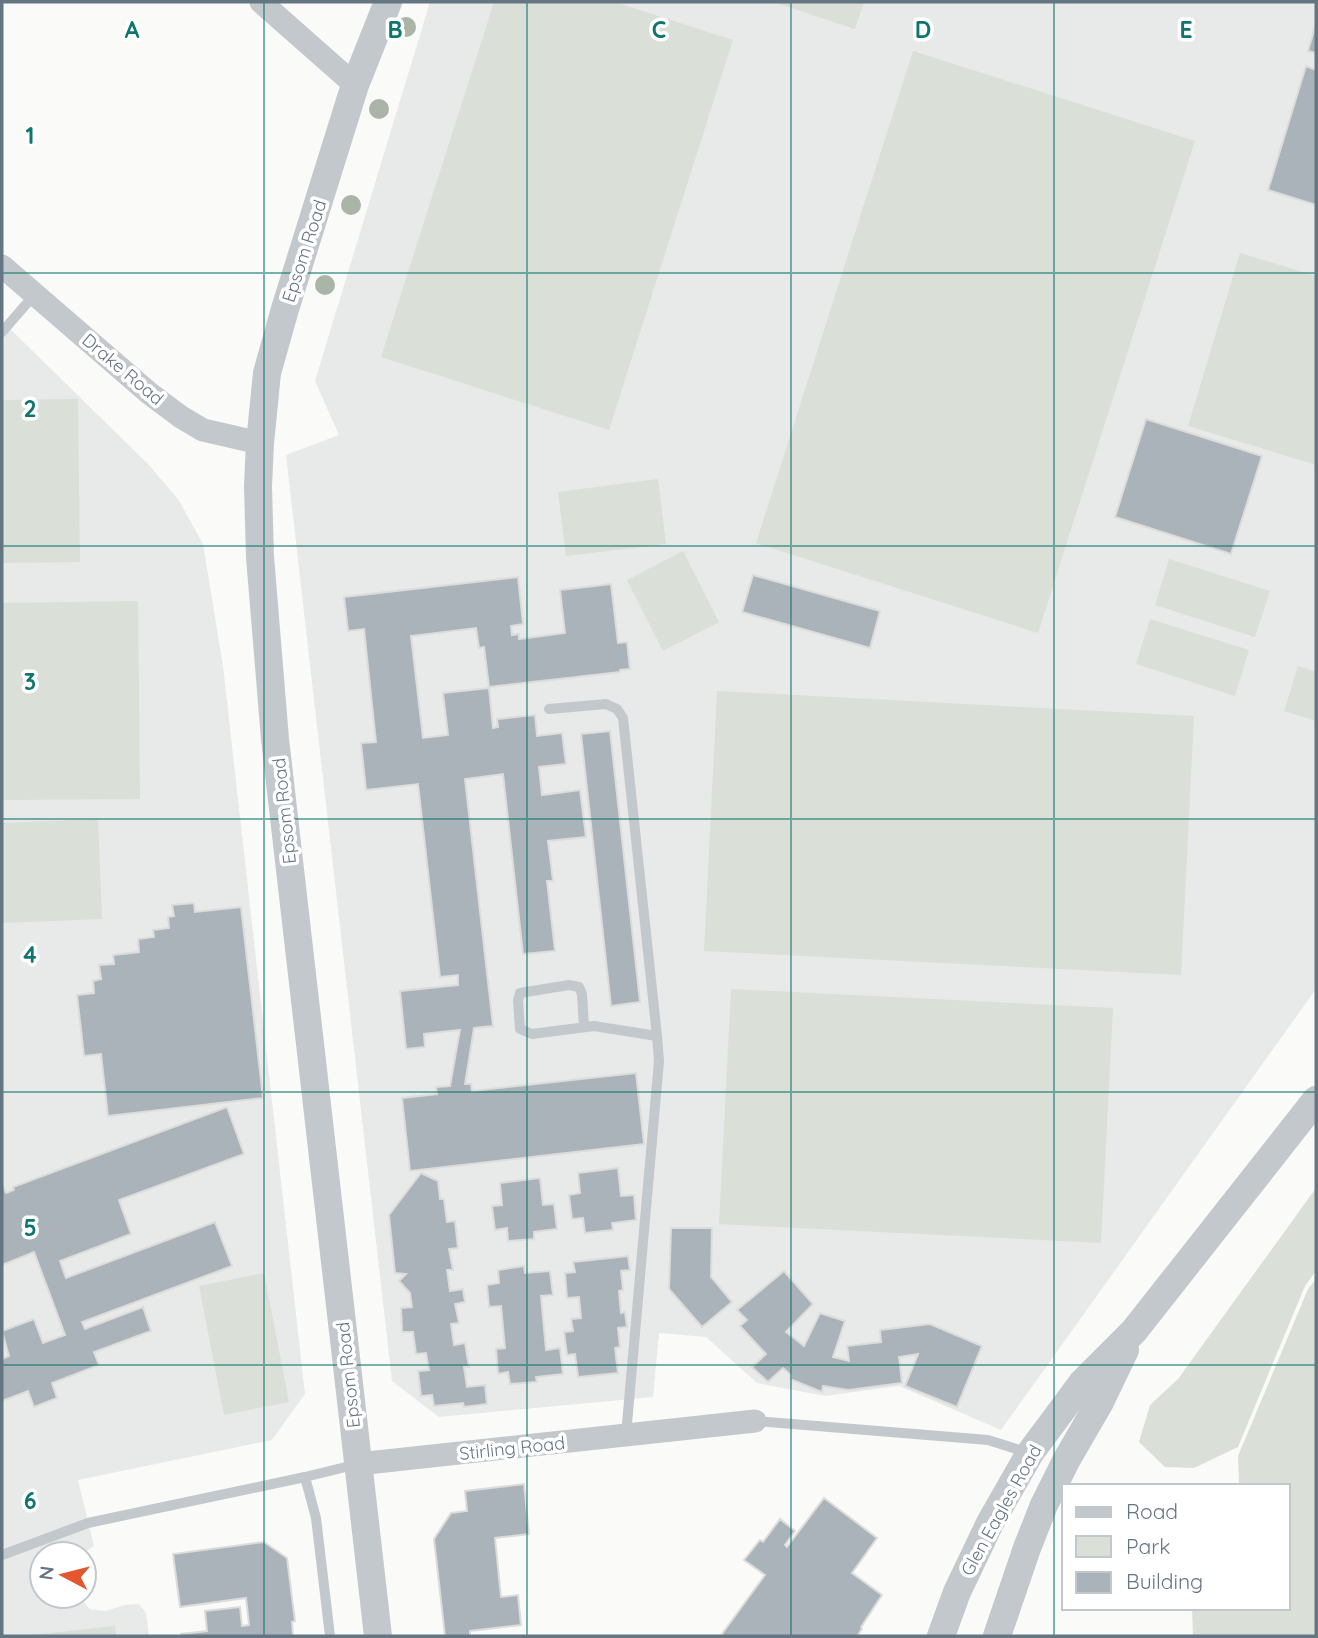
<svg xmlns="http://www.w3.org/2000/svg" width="1318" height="1638" font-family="Quicksand,sans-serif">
	<rect width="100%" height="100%" fill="#fafaf8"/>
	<g fill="#e8e9e9">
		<path d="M430 2H1316V989L1001 1430 899 1386 825 1396 757 1383 706 1337 659 1333 653 1397 439 1417 392 1381 286 455 339 435 315 381Z"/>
		<path d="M2 321 148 464 178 499 203 544 223 666 305 1394 272 1440 78 1480 94 1546 82 1554H42V1596H78L90 1609 106 1611 124 1605 139 1604 146 1613 149 1636H2Z"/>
	</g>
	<g fill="#dadfd7">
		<path d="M494 2H615L733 40 609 430 381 357Z"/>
		<path d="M773 2H864L855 29Z"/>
		<path d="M913 51 1195 141 1038 633 756 543Z"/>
		<path d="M1240 253 1316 276V465L1188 426Z"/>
		<path d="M78 399 80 562 2 563V400Z"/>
		<path d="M658 479 666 544 566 556 558 492Z"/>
		<path d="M683 551 719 622 663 651 627 580Z"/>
		<path d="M1169 559 1270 591 1255 637 1155 605Z"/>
		<path d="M138 601 140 799 2 800V603Z"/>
		<path d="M1150 619 1249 650 1235 696 1136 664Z"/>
		<path d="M1298 666 1316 672V721L1284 711Z"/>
		<path d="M717 691 1194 716 1181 975 704 951Z"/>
		<path d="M98 819 102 919 2 923V823Z"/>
		<path d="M731 989 1113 1008 1101 1243 719 1224Z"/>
		<path d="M1316 1188V1271L1305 1286 1238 1447 1194 1468 1165 1467 1139 1442 1150 1405 1178 1379Z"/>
		<path d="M264 1273 289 1402 224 1415 199 1286Z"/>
		<path d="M1316 1279V1636H1193L1192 1608H1288V1486H1239L1238 1456 1308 1289Z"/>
		<path d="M115 1626 116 1636H23Z"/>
	</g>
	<g fill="#aab3b9" stroke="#dcdcda" stroke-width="2">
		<path d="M1316 23V53L1308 51Z"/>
		<path d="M1306 66 1316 70V205L1268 190Z"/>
		<path d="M1146 419 1262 456 1231 554 1115 517Z"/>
		<path d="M753 575 880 611 870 648 742 612Z"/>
		<path d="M518 577 523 624 511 626 512 635 519 634V639L565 633 560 590 611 584 618 643 627 642 630 669 620 670V672L489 687 484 647 479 648 476 628 411 636 423 738 448 735 443 693 489 688 493 728 498 727 497 719 535 715 537 736 562 733 566 764 539 767 542 795 580 790 586 837 548 841 553 881H547L555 951 523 954 503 774 465 779 493 1026 474 1028 465 1084H471L472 1091 636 1073 644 1144 410 1171 402 1098 437 1094 436 1087 450 1086 460 1030 424 1034 425 1047 406 1049 400 991 458 985V975L440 977 418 784 366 790 361 743 376 742 364 629 348 631 344 597Z"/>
		<path d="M610 731 640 1002 611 1006 581 734Z"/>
		<path d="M194 903 195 912 241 907 263 1098 108 1116 101 1054 84 1056 77 995 94 993 93 981 101 979 99 965 114 964 113 955 139 952 138 939 154 937 153 930 169 928 168 917 174 916 172 905Z"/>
		<path d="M227 1107 244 1154 119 1200 131 1234 60 1261 66 1278 215 1222 232 1266 82 1322 85 1329 143 1307 151 1331 94 1352 99 1365 52 1383 57 1398 34 1407 28 1391 2 1401V1359L9 1356 2 1331 34 1319 43 1343 65 1335 34 1252 2 1265V1183L6 1193 14 1190 13 1187Z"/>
		<path d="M618 1168 621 1196 634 1195 636 1220 612 1223 613 1230 585 1233 583 1218 572 1219 569 1195 580 1193 578 1173Z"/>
		<path d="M421 1173 438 1181 440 1199H444L447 1222 455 1221 458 1248 449 1249 453 1270H447L450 1291 463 1289 465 1302 455 1304 459 1323 451 1324 454 1345 465 1343 469 1367H464L467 1387 485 1385 487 1404 464 1407 463 1403 434 1406 432 1395 421 1396 418 1371 429 1370 426 1353 416 1354 413 1332H402L401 1308 412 1307 410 1293 399 1281 406 1274 395 1273 389 1215Z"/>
		<path d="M540 1178 543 1205 554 1204 557 1229 534 1232V1239L508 1241 507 1228 495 1230 492 1206 502 1205 500 1183Z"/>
		<path d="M671 1228H712L711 1277 732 1302 702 1327 669 1289Z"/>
		<path d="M628 1256 630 1270 621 1271 623 1290 619 1291 621 1313 625 1312 627 1327 618 1328 620 1347 615 1348 618 1373 578 1377 575 1354 567 1355 564 1332 573 1331 571 1319 581 1318 579 1297 567 1298 565 1273 575 1272 573 1262Z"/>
		<path d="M524 1266 525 1273 550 1271 553 1295 541 1296 546 1350 560 1348 563 1374 536 1377 537 1382 510 1384 508 1372 498 1374 496 1349 505 1348 501 1306 489 1307 487 1285 499 1283 498 1270Z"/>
		<path d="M784 1271 813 1304 786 1332 804 1346 820 1313 845 1321 833 1357 849 1361 847 1346 881 1342 880 1330 930 1324 982 1346 957 1407 905 1386 918 1354 899 1357 902 1383 848 1390 823 1386 822 1392 790 1379 791 1375 783 1368 768 1382 752 1367 766 1354 740 1326 747 1320 737 1310Z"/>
		<path d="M524 1484 529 1534 495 1538 501 1597 518 1595 521 1625 470 1631V1636H445L434 1539 451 1513 467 1511 465 1491Z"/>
		<path d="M824 1498 877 1538 852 1573 882 1595 861 1627 862 1629 857 1636H725L722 1634 765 1575 744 1560 760 1540 763 1542 780 1519 795 1531 785 1545 787 1547Z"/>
		<path d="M264 1542 287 1558 295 1621 292 1622 293 1636H181V1634L207 1631 205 1611 240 1607 242 1626 249 1625 246 1598 180 1607 173 1554Z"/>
	</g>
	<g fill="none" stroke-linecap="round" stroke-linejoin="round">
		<g stroke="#c3c8cc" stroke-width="10">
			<path d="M2 332 35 294"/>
			<path d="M549 709 606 704 617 709 623 718 657 1036 659 1061 626 1435"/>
			<path d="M584 1027 582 994 579 987 569 985 520 993 518 1001 520 1029 532 1034 594 1026 657 1036"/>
			<path d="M755 1421 988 1440 1029 1453"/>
			<path d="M305 1477 316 1518 330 1636"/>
			<path d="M2 1555 88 1523 305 1477 358 1464"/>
		</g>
		<g stroke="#c3c8cc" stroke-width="23">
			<path d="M261 2 355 85"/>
			<path d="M2 266 149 393 181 417 203 430 260 443"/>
			<path d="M358 1464 755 1421"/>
		</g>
		<g stroke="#c3c8cc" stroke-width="28">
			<path d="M378 1636 275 739 260 557 258 486 260 443 267 373 285 309 355 85 388 2"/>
			<path d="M941 1636 957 1592 990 1523 1030 1453 1082 1383 1134 1331 1316 1100"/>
			<path d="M997 1636 1027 1548 1044 1505 1067 1459 1100 1402 1125 1350"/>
		</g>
	</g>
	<g fill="#aab4a7">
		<circle cx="406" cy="27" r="10"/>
		<circle cx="379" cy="109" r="10"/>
		<circle cx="351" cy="205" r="10"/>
		<circle cx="325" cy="285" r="10"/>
	</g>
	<path fill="none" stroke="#0f766e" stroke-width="2" stroke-opacity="0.55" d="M264 2V1636M527 2V1636M791 2V1636M1054 2V1636M2 273H1316M2 546H1316M2 819H1316M2 1092H1316M2 1365H1316"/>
	<g text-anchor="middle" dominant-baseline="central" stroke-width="7" stroke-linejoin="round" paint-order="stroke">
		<g font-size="18" fill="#657683" stroke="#fff">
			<text transform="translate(304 251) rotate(-72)">Epsom Road</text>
			<text transform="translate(123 369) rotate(40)">Drake Road</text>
			<text transform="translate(284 811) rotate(-96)">Epsom Road</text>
			<text transform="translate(348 1375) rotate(-96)">Epsom Road</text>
			<text transform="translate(512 1448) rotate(-6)">Stirling Road</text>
			<text transform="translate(1001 1510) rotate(-61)">Glen Eagles Road</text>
		</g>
	</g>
	<g font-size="23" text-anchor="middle" font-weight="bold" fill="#0f766e" stroke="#fff" stroke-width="7" stroke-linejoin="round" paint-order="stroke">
		<text x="132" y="38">A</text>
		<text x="395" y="38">B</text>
		<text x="659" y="38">C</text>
		<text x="923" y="38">D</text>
		<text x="1186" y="38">E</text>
		<text x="30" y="144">1</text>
		<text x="30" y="417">2</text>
		<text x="30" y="690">3</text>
		<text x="30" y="963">4</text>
		<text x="30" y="1236">5</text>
		<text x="30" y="1509">6</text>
	</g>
	<rect width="1318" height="1638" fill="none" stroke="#657683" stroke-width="7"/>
	<rect x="1062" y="1484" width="228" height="126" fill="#ffffff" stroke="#c1c8cd" stroke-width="2"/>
	<rect x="1076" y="1507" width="35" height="10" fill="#c3c8cc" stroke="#c1c8cd" stroke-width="2"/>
	<text x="1126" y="1519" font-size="21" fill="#657683">Road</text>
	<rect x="1076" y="1536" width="35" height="21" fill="#dadfd7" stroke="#c1c8cd" stroke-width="2"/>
	<text x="1126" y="1554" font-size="21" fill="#657683">Park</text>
	<rect x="1076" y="1572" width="35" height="21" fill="#aab3b9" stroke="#c1c8cd" stroke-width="2"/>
	<text x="1126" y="1589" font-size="21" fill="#657683">Building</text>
	<g transform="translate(63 1575) rotate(277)"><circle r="33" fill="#ffffff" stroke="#c1c8cd" stroke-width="2"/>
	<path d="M0-5L12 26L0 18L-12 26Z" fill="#e4572e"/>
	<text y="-10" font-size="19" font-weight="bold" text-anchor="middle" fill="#657683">N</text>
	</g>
</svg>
